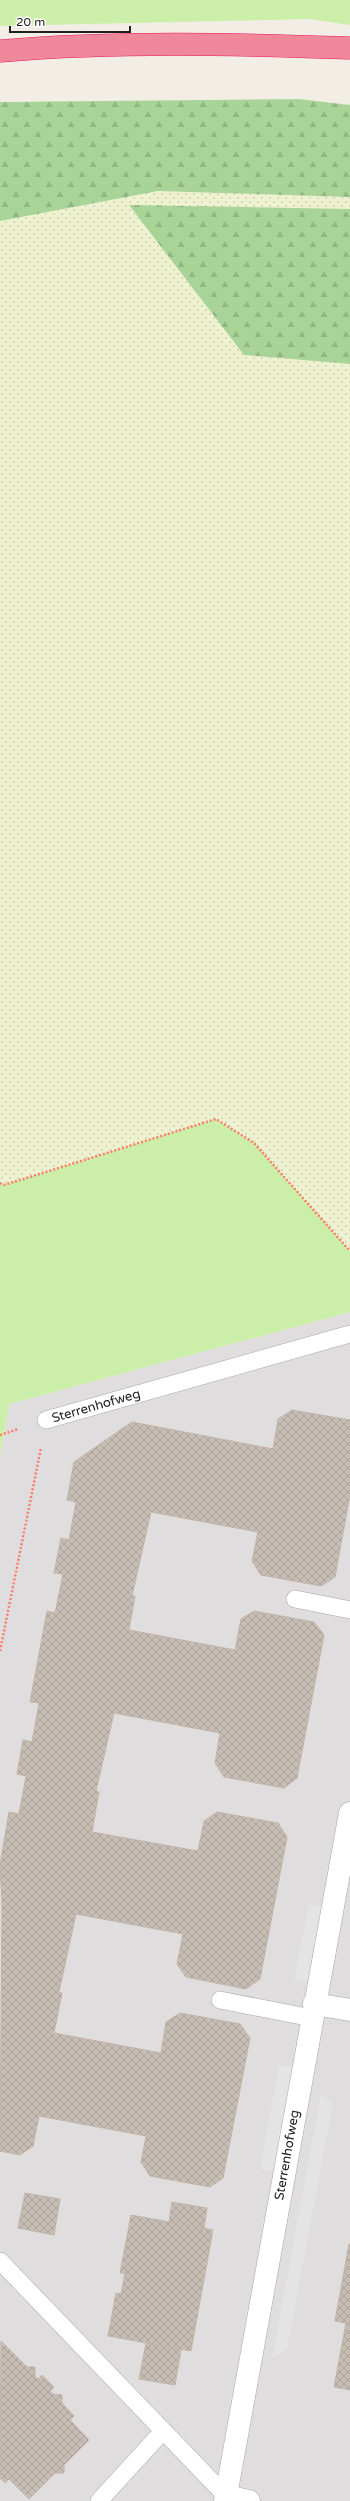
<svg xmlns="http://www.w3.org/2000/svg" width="350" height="2501" font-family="'Varela Round',sans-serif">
	<defs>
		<pattern id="farmland-dots" width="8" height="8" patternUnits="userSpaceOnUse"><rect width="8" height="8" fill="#eff2d0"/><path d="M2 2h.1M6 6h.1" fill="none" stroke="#cdcfb2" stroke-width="1.8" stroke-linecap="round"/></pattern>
		<pattern id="forest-firs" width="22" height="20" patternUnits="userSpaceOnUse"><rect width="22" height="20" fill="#a9d497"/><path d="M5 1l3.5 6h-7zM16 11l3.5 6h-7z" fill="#91b682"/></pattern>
		<pattern id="building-cross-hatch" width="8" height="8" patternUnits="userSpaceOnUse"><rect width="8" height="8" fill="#c6bdb5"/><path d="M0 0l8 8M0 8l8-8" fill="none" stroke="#aaa29b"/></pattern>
	</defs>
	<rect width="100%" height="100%" fill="#f2eee6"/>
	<path fill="#dfdddd" d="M350 1312V2501H0V1457L9 1404Z"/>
	<path fill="url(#farmland-dots)" d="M158 191 350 197V1251L254 1143 4 1185 0 1183V221Z"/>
	<g fill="#cbefa8">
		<path d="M0 0H350V25L309 19 0 26Z"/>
		<path d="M216 1119 254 1143 350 1251V1312L9 1404 0 1457V1183L4 1185Z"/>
	</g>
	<g fill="url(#forest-firs)">
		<path d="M298 99 350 105V197L158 191 0 221V102Z"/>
		<path d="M129 205 350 209V364L244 355Z"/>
	</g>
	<g fill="#e4e4e4">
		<path d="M309 1904 322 1906 307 1982 294 1980Z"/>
		<path d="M279 2065 293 2067 274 2171 260 2169Z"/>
		<path d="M321 2094 333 2103 287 2349 272 2359Z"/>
	</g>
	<g fill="url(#building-cross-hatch)" stroke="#c5b4a7">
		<path d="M292 1410 350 1420V1495L335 1577 321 1586 261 1575 252 1561 258 1532 151 1512 132 1596H135L129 1630 235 1650 241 1619 254 1611 314 1622 324 1635 297 1778 284 1788 224 1777 215 1763 220 1733 114 1713 96 1791 99 1792 92 1832 198 1851 204 1821 217 1812 278 1823 287 1837 260 1979 246 1989 186 1977 177 1964 183 1934 76 1914 59 1992 62 1993 54 2033 161 2053 166 2022 180 2013 240 2024 250 2038 223 2178 210 2187 150 2176 141 2162 146 2136 39 2116 33 2146 20 2155 0 2151 2 1904 0 1865 9 1812 19 1814 26 1776 17 1774 23 1740 32 1742 39 1703 30 1702 47 1611 55 1613 63 1574 54 1573 61 1538 69 1540 76 1502 67 1500 74 1462 132 1422 273 1449 278 1419Z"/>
		<path d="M25 2193 60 2199 54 2235 18 2228Z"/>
		<path d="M172 2202 207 2208 204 2228 169 2222Z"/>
		<path d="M131 2215 213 2230 191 2351 108 2336 116 2293 121 2294 125 2273H120Z"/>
		<path d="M349 2244H350V2324L335 2321Z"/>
		<path d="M346 2323 350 2324V2390L334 2387Z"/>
		<path d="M1 2341 27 2367H35V2376L38 2379 42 2375 54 2387 50 2391 53 2394 62 2395V2403L74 2416 70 2420 89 2440 64 2465V2473H55L29 2499 9 2479 5 2483 0 2478Z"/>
		<path d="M146 2343 181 2350 175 2385 139 2379Z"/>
	</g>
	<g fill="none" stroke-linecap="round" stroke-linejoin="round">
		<g stroke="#a7a7a7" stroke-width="18">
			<g id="lane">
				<path d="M46 1420 350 1334"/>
				<path d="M295 1599 350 1610"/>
				<path d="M220 2000 312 2018"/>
				<path d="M0 2261 226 2496"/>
				<path d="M99 2501 163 2431"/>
			</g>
		</g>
		<g stroke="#a7a7a7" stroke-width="23">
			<g id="street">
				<path d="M314 2004 350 2010"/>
				<path d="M226 2496 249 2501"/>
				<path d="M225 2501 350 1813"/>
			</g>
		</g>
		<g stroke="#eb185e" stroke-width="23">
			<path id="highway" d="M0 51C117 41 233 44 350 48"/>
		</g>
		<g stroke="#ff7b6a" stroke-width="2.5" stroke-dasharray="2 2" stroke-linecap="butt">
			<path d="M0 1183 4 1185 216 1119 254 1143 350 1251"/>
			<path d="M0 1435 18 1429"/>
			<path d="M0 1651 41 1448"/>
		</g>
		<use href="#lane" stroke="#fff" stroke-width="17"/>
		<use href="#street" stroke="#fff" stroke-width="22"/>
		<use href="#highway" stroke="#ef889a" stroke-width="22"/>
	</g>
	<g text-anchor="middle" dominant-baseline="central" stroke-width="3" stroke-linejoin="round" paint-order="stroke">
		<g font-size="13" fill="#202020" stroke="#fff">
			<text transform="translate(96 1406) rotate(-16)">Sterrenhofweg</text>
			<text transform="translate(287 2155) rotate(-80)">Sterrenhofweg</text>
		</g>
	</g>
	<path d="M10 26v6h120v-6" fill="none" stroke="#202020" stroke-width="2"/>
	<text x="16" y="26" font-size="12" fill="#202020" stroke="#ffffff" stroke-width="3" paint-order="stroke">20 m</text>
</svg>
